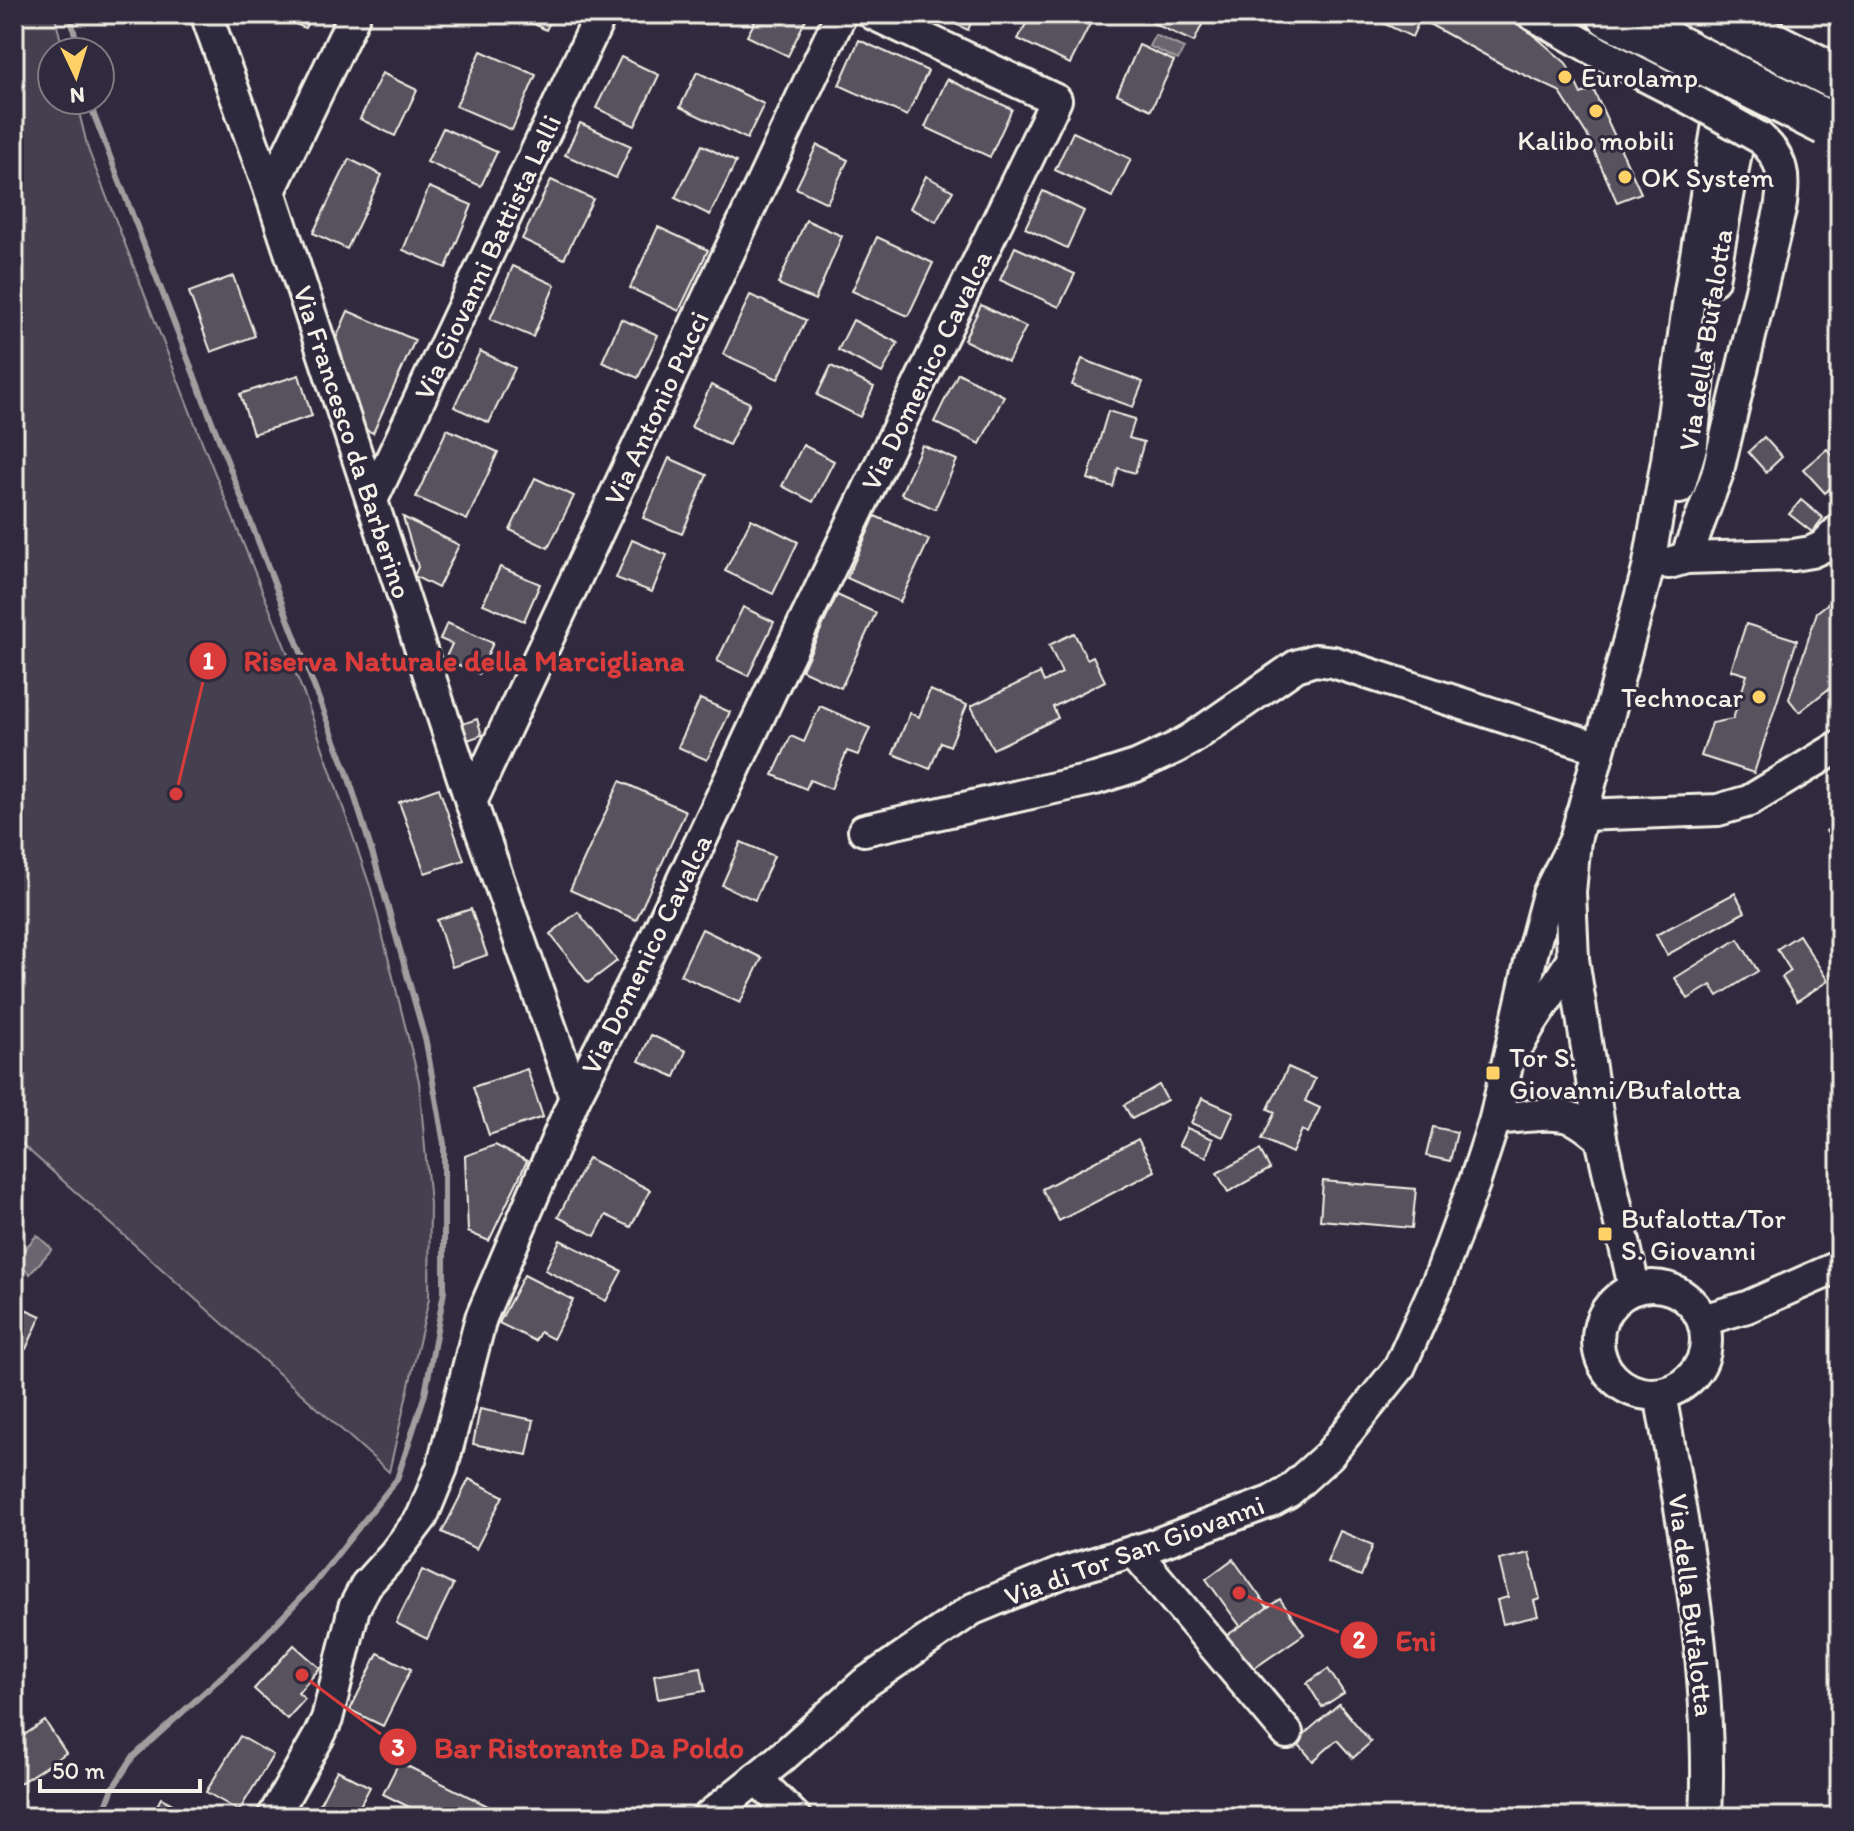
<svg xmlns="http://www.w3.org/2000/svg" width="1854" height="1831" font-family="Itim,sans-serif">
	<rect width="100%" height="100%" fill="#2f2a3d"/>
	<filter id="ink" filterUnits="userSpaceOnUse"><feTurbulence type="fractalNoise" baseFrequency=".0125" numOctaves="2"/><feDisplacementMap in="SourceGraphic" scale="16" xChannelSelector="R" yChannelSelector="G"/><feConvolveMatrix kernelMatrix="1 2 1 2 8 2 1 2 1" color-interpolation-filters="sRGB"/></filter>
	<g filter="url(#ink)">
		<path fill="#454050" stroke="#9c989c" stroke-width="2" d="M14 14H54L64 52H52V100H76L88 149 199 434 306 699 371 889 419 1081 430 1204 429 1299 389 1472 14 1137Z"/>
		<g fill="#6a6670" stroke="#a19ea0" stroke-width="2">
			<path d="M1155 35 1184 48 1178 60 1149 46Z"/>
			<path d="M37 1235 52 1249 30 1274 14 1261Z"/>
		</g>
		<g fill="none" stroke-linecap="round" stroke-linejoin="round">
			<g stroke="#a19ea0" stroke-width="6">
				<path d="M70 14 79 52"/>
				<path d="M90 100 94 115 347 772 376 865 426 1042 444 1144V1292L425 1394 397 1479 313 1585 251 1650 133 1757 113 1788 102 1817"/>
			</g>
		</g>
		<g fill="#56525f" stroke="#f4f1e8" stroke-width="2">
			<path d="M271 14H312L305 28Z"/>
			<path d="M514 14H554L546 30Z"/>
			<path d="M677 14H705L701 24Z"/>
			<path d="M759 14H795L806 19 788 56 747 36Z"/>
			<path d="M934 14H975L968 30Z"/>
			<path d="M1031 14H1085L1083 18 1091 22 1070 64 1018 39Z"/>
			<path d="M1133 14H1207L1194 42Z"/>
			<path d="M1364 14H1501L1521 24 1566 63 1581 94 1593 89 1641 193 1617 202 1587 135 1559 91 1505 66 1420 19 1412 37Z"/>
			<path d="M859 40 928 71 907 116 839 85Z"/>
			<path d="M1139 45 1174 61 1151 110 1117 94Z"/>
			<path d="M481 51 536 75 512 130 456 106Z"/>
			<path d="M621 57 659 75 635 126 596 108Z"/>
			<path d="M697 72 764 104 747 139 680 107Z"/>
			<path d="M382 73 417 90 395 136 360 119Z"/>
			<path d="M947 79 1012 109 990 157 925 127Z"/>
			<path d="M580 123 631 146 616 178 565 155Z"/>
			<path d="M443 128 497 152 481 186 427 162Z"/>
			<path d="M1073 132 1131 159 1112 197 1055 170Z"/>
			<path d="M702 145 736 162 710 215 675 198Z"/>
			<path d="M817 145 848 160 827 203 796 188Z"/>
			<path d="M349 159 382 175 347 249 313 233Z"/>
			<path d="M926 176 953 191 936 222 910 208Z"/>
			<path d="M551 180 593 199 564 259 522 239Z"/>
			<path d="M429 187 472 205 446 268 403 250Z"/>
			<path d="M1043 191 1084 211 1067 248 1025 228Z"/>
			<path d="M806 220 842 236 815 300 778 284Z"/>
			<path d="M658 227 708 250 679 311 630 288Z"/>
			<path d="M877 237 933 263 908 316 852 291Z"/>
			<path d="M1015 247 1075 274 1059 307 1000 280Z"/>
			<path d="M513 266 555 285 533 337 490 319Z"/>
			<path d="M233 276 255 336 211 352 189 292Z"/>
			<path d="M750 295 806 320 778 379 723 354Z"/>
			<path d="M981 305 1026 327 1008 362 964 340Z"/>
			<path d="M348 311 415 340 373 433 364 429 334 343Z"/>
			<path d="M621 319 658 335 638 378 602 362Z"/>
			<path d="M853 320 898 343 882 373 838 350Z"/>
			<path d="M480 351 515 368 489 423 454 407Z"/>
			<path d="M1082 359 1143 382 1133 407 1072 385Z"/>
			<path d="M831 366 874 387 860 417 817 395Z"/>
			<path d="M958 373 1004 396 980 444 934 422Z"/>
			<path d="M299 375 312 416 253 434 240 394Z"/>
			<path d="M711 385 750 403 729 445 691 427Z"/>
			<path d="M1108 411 1135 419 1129 438 1144 442 1135 473 1118 468 1113 487 1088 479Z"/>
			<path d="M447 429 498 452 467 520 416 497Z"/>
			<path d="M1764 437 1782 457 1766 472 1748 452Z"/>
			<path d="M803 445 834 461 813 502 782 486Z"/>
			<path d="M922 445 957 460 935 509 901 494Z"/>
			<path d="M1827 449 1840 464V479L1825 493 1803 469Z"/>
			<path d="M669 458 707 475 682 534 643 518Z"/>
			<path d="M535 478 574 496 548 548 510 530Z"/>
			<path d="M1801 500 1823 518 1812 532 1789 514Z"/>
			<path d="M875 516 929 540 900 602 847 578Z"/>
			<path d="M403 517 459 545 438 588 414 576 418 567Z"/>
			<path d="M751 519 798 542 773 594 725 571Z"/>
			<path d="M632 540 667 555 652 592 616 578Z"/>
			<path d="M500 567 540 584 524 621 483 604Z"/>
			<path d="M1840 594V680L1799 712 1789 699 1817 612Z"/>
			<path d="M837 595 876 613 841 688 802 670Z"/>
			<path d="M743 607 774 622 748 676 717 661Z"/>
			<path d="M447 623 493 643 479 674 445 659 452 644 440 639Z"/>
			<path d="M1746 624 1797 640 1754 773 1701 756 1712 723 1733 719 1747 675 1731 670Z"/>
			<path d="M1074 633 1087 659 1093 656 1105 681 1053 707 1058 718 993 749 971 706 1040 673 1044 682 1062 673 1049 645Z"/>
			<path d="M930 690 967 705 950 746 941 742 930 769 893 754 910 713 919 717Z"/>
			<path d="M700 699 730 712 707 760 678 747Z"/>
			<path d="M820 706 870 728 858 755 847 751 831 789 810 780 806 789 773 775 791 736 804 742Z"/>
			<path d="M477 719 482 735 465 741 459 725Z"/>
			<path d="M620 781 686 811 636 920 570 890Z"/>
			<path d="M439 788 464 860 425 873 399 802Z"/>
			<path d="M1840 821V852L1826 831Z"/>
			<path d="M741 842 774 856 755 900 722 885Z"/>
			<path d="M1735 893 1745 912 1667 955 1656 935Z"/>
			<path d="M471 909 487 955 452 967 437 920Z"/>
			<path d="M578 912 617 961 588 983 550 934Z"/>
			<path d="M702 929 762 958 740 1003 680 975Z"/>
			<path d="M1799 935 1828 981 1797 1001 1782 977 1791 971 1777 949Z"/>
			<path d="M1738 939 1758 971 1718 996 1711 985 1688 999 1675 978Z"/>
			<path d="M651 1035 686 1051 675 1077 639 1061Z"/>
			<path d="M1288 1067 1315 1079 1305 1101 1320 1108 1308 1133 1302 1130 1292 1153 1262 1139 1275 1112 1268 1109Z"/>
			<path d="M527 1069 543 1117 489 1135 473 1087Z"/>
			<path d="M1159 1085 1167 1100 1132 1119 1124 1105Z"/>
			<path d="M1202 1098 1234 1112 1223 1137 1191 1123Z"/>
			<path d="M1433 1127 1457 1132 1450 1161 1426 1156Z"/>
			<path d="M1187 1128 1213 1139 1206 1157 1179 1145Z"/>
			<path d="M1138 1139 1155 1171 1059 1221 1042 1189Z"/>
			<path d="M495 1145 527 1161 489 1241 468 1232 465 1156Z"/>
			<path d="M1260 1150 1270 1169 1228 1192 1217 1173Z"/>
			<path d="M588 1158 650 1190 631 1227 606 1215 595 1236 558 1217Z"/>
			<path d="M1323 1181 1416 1189 1412 1228 1320 1220Z"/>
			<path d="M560 1240 622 1271 606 1301 545 1270Z"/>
			<path d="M524 1275 573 1300 553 1339 540 1332 535 1341 499 1323Z"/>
			<path d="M14 1304 41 1316 26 1349 14 1343Z"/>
			<path d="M480 1409 534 1420 527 1455 473 1444Z"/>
			<path d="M469 1479 503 1496 476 1549 442 1532Z"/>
			<path d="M1340 1531 1373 1545 1361 1576 1327 1562Z"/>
			<path d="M1529 1553 1540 1599 1534 1601 1538 1616 1503 1624 1497 1600 1508 1597 1499 1560Z"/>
			<path d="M1233 1559 1273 1615 1246 1634 1206 1579Z"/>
			<path d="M422 1570 453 1585 427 1639 396 1623Z"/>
			<path d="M1280 1599 1304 1634 1250 1671 1226 1636Z"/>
			<path d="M294 1645 320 1668 298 1693 305 1699 287 1719 254 1689Z"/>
			<path d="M378 1653 411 1669 383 1726 350 1710Z"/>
			<path d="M701 1667 705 1691 658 1699 654 1675Z"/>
			<path d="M1328 1669 1344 1693 1322 1707 1307 1683Z"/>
			<path d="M1339 1704 1371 1742 1353 1758 1337 1740 1313 1761 1296 1741Z"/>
			<path d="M45 1721 66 1753 20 1783 14 1774V1742Z"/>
			<path d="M240 1736 273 1755 239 1811 206 1792Z"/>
			<path d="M399 1762 490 1807 485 1817H429L383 1794Z"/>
			<path d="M337 1770 370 1787 354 1817H319L314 1815Z"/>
			<path d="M161 1798 197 1817H151Z"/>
		</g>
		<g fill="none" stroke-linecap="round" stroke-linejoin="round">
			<g stroke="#f4f1e8" stroke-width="36">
				<g id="minor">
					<path d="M206 14 270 191 471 802 575 1097"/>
					<path d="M1532 14 1598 52 1696 102"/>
					<path d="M270 191 355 14"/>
					<path d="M1713 280 1738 141 1767 14"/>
					<path d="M1679 488 1692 444 1700 367"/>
					<path d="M372 500 601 14"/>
					<path d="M1686 558 1717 475 1780 210C1785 179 1785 160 1760 138"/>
					<path d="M1669 563 1686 558 1793 555 1811 552 1822 547 1840 529"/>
					<path d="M471 802 841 14"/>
					<path d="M1581 815 1718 810 1749 801 1840 746"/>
					<path d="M864 830 1095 779 1136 766 1175 748 1191 739 1296 666 1315 660 1333 662 1599 748"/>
					<path d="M1521 1041 1529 1026 1573 959"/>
					<path d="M1495 1119C1517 1118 1554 1110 1574 1119 1584 1124 1593 1132 1601 1138"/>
					<circle cx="1652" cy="1340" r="54"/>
					<path d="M1634 1287 1601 1138 1573 959 1570 892 1575 840 1648 569 1667 460 1690 291 1717 130 1726 91"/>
					<path d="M1703 1320 1747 1307 1840 1266"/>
					<path d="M1660 1394C1685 1534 1713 1674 1706 1817"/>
					<path d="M1134 1551 1287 1733"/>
					<path d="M756 1778 795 1817"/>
					<path d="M273 1817 319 1736 327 1719 354 1608 366 1585 394 1554 422 1517 442 1468 481 1318 575 1097 646 958 772 689 1056 100 873 14"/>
					<path d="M708 1817 780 1759 865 1683 973 1609 1061 1573 1151 1546 1270 1502 1288 1492 1329 1455 1399 1368 1439 1279 1475 1181 1495 1119 1531 958 1548 894 1575 840"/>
				</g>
			</g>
			<g stroke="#f4f1e8" stroke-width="50">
				<path id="highway" d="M1609 14 1690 55"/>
			</g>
			<use href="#minor" stroke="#2f2a3d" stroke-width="30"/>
			<use href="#highway" stroke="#2f2a3d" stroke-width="44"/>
			<g stroke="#f4f1e8" stroke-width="36" stroke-linecap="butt">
				<path id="minor-bridge" d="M1696 102 1760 138"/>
			</g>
			<g stroke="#f4f1e8" stroke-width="50" stroke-linecap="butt">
				<g id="highway-bridge">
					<path d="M1712 14 1840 79"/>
					<path d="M1690 55 1826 123"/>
				</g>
			</g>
			<use href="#minor-bridge" stroke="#2f2a3d" stroke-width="30"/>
			<use href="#highway-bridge" stroke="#2f2a3d" stroke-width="44"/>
		</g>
	</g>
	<g fill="#ffd166" stroke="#2f2a3d" stroke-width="3">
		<circle cx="1565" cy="77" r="8"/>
		<circle cx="1596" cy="111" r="8"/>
		<circle cx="1625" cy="177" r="8"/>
		<circle cx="1759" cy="697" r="8"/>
		<rect x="1485" y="1065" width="16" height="16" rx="4"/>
		<rect x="1597" y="1226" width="16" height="16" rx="4"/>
	</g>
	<g text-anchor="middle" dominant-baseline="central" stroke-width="6" stroke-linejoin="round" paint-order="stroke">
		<g font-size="28" fill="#f4f1e8" stroke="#2f2a3d" text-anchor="start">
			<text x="1581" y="77">Eurolamp</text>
			<text x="1596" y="140" text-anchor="middle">Kalibo mobili</text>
			<text x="1641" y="177">OK System</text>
			<text x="1743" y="697" text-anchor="end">Technocar</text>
			<text x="1509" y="1057">Tor S.<tspan x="1509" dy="32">Giovanni/Bufalotta</tspan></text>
			<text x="1621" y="1218">Bufalotta/Tor<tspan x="1621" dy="32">S. Giovanni</tspan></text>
		</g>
		<g font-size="28" fill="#f4f1e8" stroke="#2f2a3d">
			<text transform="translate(487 257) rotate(-65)">Via Giovanni Battista Lalli</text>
			<text transform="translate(1705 340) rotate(-81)">Via della Bufalotta</text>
			<text transform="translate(926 370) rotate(-64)">Via Domenico Cavalca</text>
			<text transform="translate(656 408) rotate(-65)">Via Antonio Pucci</text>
			<text transform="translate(353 442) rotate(72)">Via Francesco da Barberino</text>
			<text transform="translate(646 954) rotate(-64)">Via Domenico Cavalca</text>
			<text transform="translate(1134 1550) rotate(-20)">Via di Tor San Giovanni</text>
			<text transform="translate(1692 1605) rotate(83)">Via della Bufalotta</text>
		</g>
	</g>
	<path fill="none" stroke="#d93c3b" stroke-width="3" d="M176 794L208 661M1239 1593L1359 1640M302 1675L398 1747"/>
	<g fill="#d93c3b" stroke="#2f2a3d" stroke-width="3">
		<circle cx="176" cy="794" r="8"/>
		<circle cx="1239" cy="1593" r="8"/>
		<circle cx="302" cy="1675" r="8"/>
		<circle cx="208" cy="661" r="20"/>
		<circle cx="1359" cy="1640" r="20"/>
		<circle cx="398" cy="1747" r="20"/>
	</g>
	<g font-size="24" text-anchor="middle" font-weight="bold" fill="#fff">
		<text x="208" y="669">1</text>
		<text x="1359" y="1648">2</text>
		<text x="398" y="1756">3</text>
	</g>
	<g font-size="30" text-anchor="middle" font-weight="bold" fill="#d93c3b" stroke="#2f2a3d" stroke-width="6" stroke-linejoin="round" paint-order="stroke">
		<text x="464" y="671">Riserva Naturale della Marcigliana</text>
		<text x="1416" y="1651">Eni</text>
		<text x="589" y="1758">Bar Ristorante Da Poldo</text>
	</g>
	<rect width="1854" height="1831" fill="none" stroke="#2f2a3d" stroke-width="48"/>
	<rect x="24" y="24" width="1806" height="1783" fill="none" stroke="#f4f1e8" stroke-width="3" filter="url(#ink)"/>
	<g transform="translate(76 76) rotate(176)"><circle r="38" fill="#2f2a3d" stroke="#7e7a81" stroke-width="2"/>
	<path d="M0-6L14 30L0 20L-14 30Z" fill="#ffd166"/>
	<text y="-12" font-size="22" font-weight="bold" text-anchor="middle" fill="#f4f1e8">N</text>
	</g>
	<path d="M40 1779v12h160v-12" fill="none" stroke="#f4f1e8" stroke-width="4"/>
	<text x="52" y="1779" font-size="24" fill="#f4f1e8" stroke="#2f2a3d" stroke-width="6" paint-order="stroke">50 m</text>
</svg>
